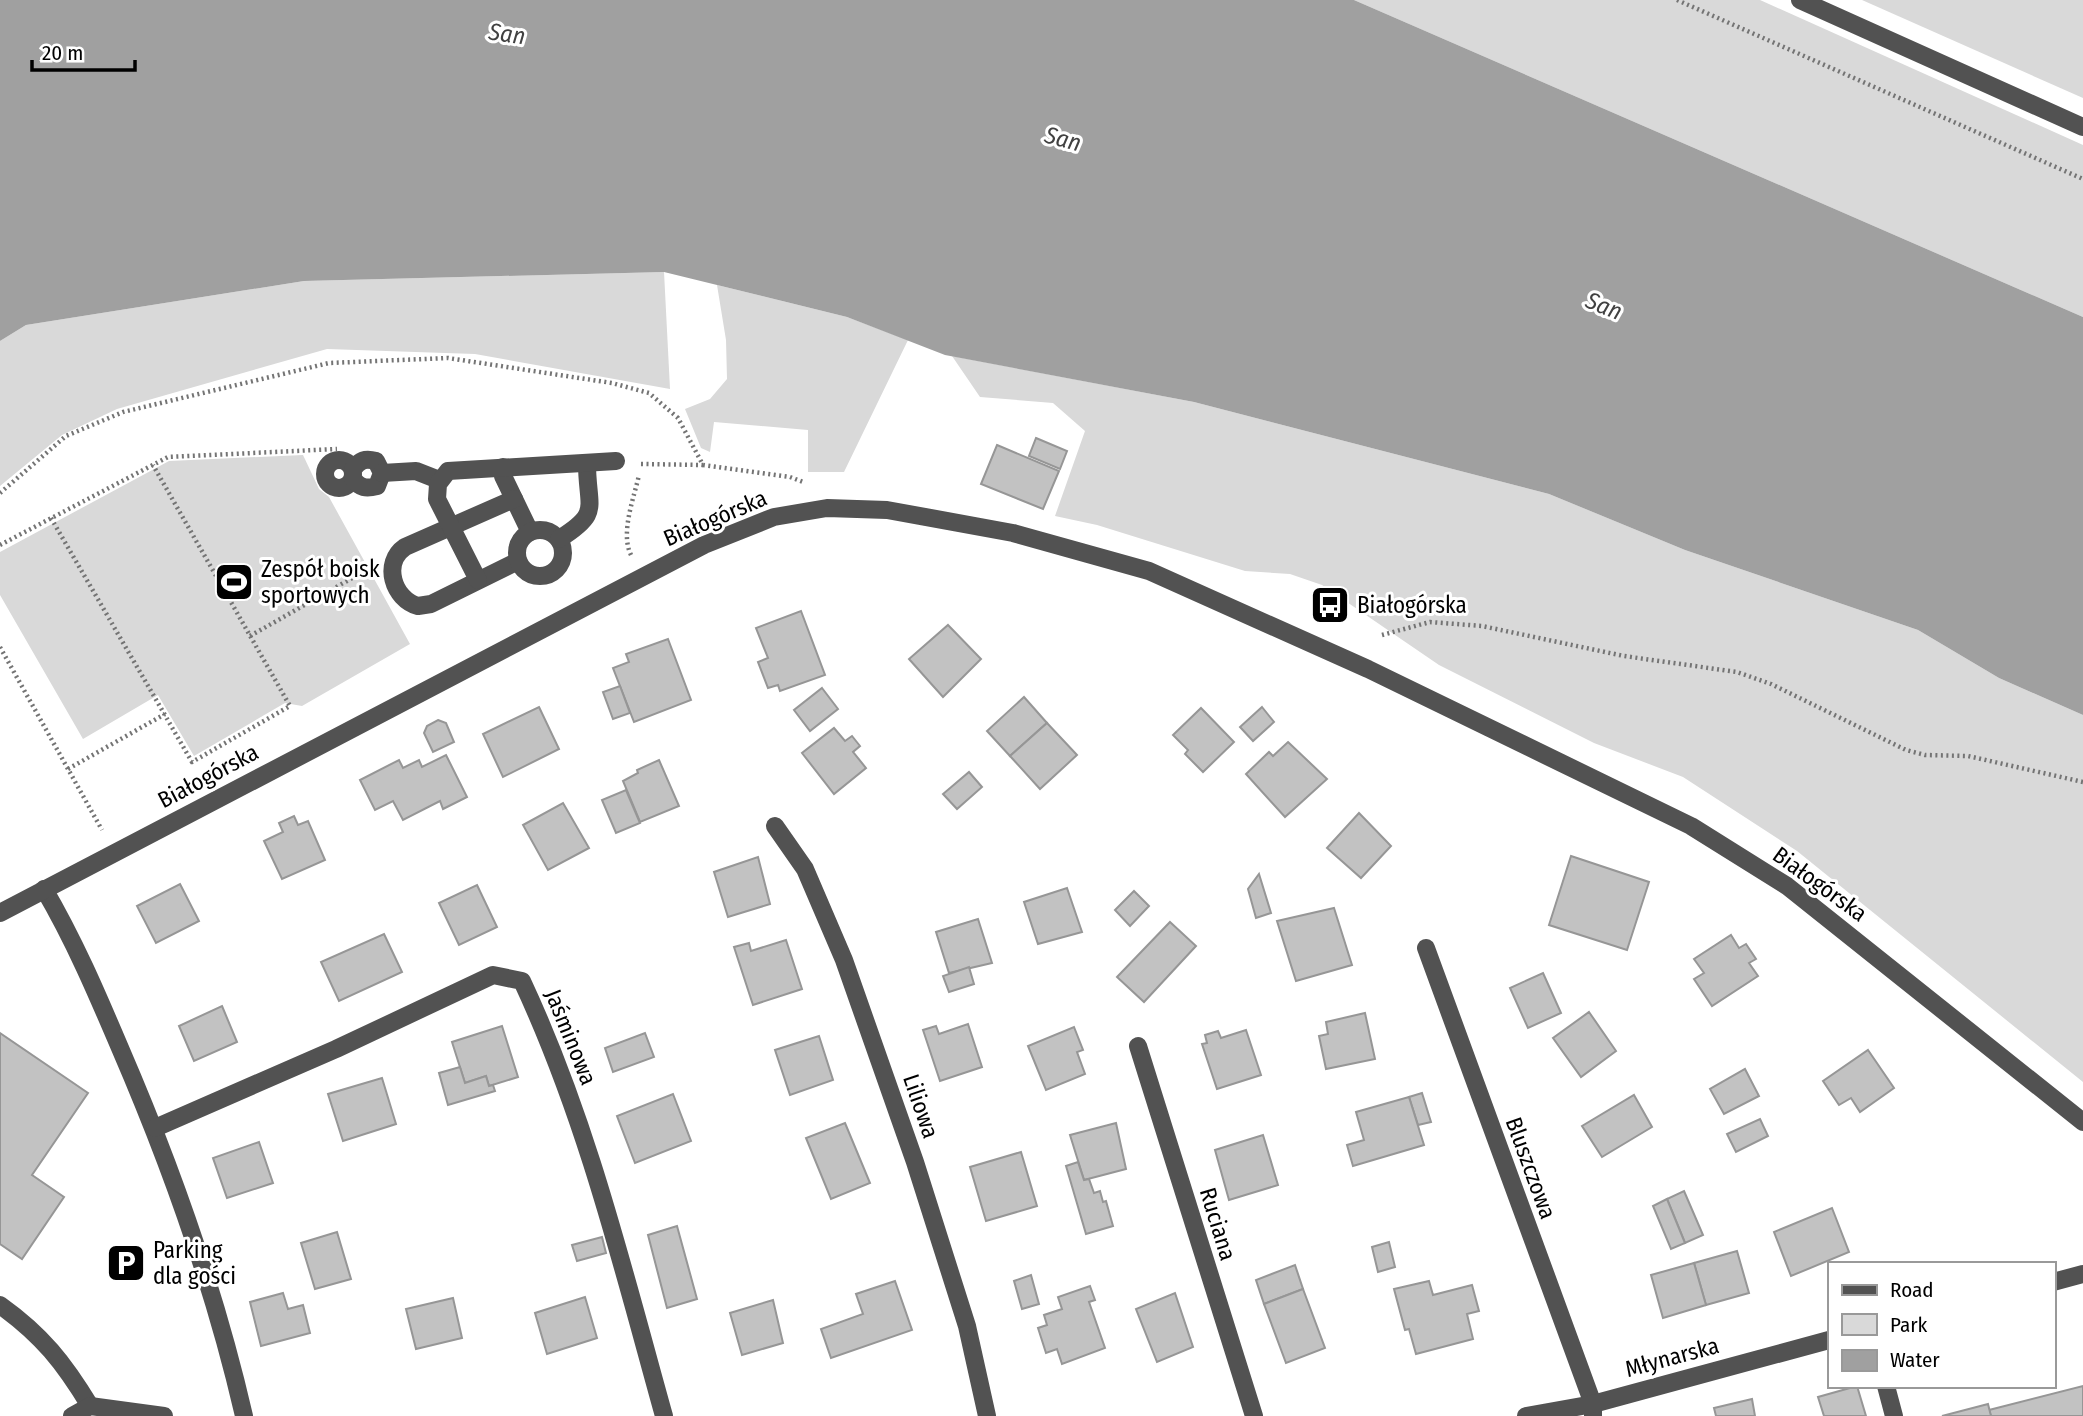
<svg xmlns="http://www.w3.org/2000/svg" width="2083" height="1416" font-family="'Fira Sans Condensed',sans-serif">
	<rect width="100%" height="100%" fill="#fff"/>
	<g fill="#d9d9d9">
		<path d="M1354 0H1760L2083 145V317Z"/>
		<path d="M1862 0H2083V98Z"/>
		<path d="M664 272 670 389 475 354 327 349 117 409 62 435 0 486V341L26 325 304 281Z"/>
		<path d="M717 285 847 317 908 340 844 472H808V430L714 422 710 452 701 448 685 409 710 399 727 379 726 340Z"/>
		<path d="M952 356 1194 402 1549 494 1685 550 1918 630 1999 678 2083 715V1082L1797 851 1683 777 1594 743 1439 665 1322 585 1290 574 1245 571 1097 525 1055 516 1085 431 1053 403 980 397Z"/>
		<path d="M303 455 319 489 329 497 410 644 302 706 285 703 194 756 158 695 83 739 0 595V552L169 461Z"/>
	</g>
	<path fill="#a0a0a0" d="M0 0H1354L2083 317V715L1999 678 1918 630 1685 550 1549 494 1194 402 945 355 847 317 664 272 304 281 26 325 0 341Z"/>
	<g fill="#c2c2c2" stroke="#969696" stroke-width="2">
		<path d="M1036 438 1067 451 1060 469 1029 456Z"/>
		<path d="M997 445 1059 471 1043 509 981 484Z"/>
		<path d="M801 611 825 675 780 691 778 685 768 688 758 662 768 658 756 628Z"/>
		<path d="M948 625 981 659 943 697 909 659Z"/>
		<path d="M668 639 691 700 634 722 613 668 629 662 626 654Z"/>
		<path d="M620 686 630 713 613 719 603 692Z"/>
		<path d="M822 688 838 709 810 731 794 710Z"/>
		<path d="M1024 697 1047 723 1010 756 987 731Z"/>
		<path d="M539 707 559 749 503 777 483 734Z"/>
		<path d="M1262 707 1274 722 1253 741 1240 727Z"/>
		<path d="M1201 708 1234 742 1203 772 1185 754 1188 750 1173 735Z"/>
		<path d="M438 720 446 723 454 742 433 752 424 733 427 726Z"/>
		<path d="M1047 723 1077 755 1040 789 1010 756Z"/>
		<path d="M834 728 845 741 852 736 860 746 853 752 866 768 834 794 802 753Z"/>
		<path d="M1288 742 1327 779 1285 817 1246 774 1269 752 1273 756Z"/>
		<path d="M446 755 467 797 443 809 440 801 403 820 393 801 375 810 360 780 399 760 403 768 419 760 422 767Z"/>
		<path d="M659 760 679 806 640 822 623 781 638 773 637 770Z"/>
		<path d="M969 772 982 787 957 809 943 794Z"/>
		<path d="M626 790 640 823 616 833 602 800Z"/>
		<path d="M563 803 589 848 548 870 523 825Z"/>
		<path d="M1359 813 1391 846 1361 878 1327 848Z"/>
		<path d="M294 816 298 825 308 821 325 860 282 879 264 841 283 832 279 823Z"/>
		<path d="M1571 856 1649 882 1627 950 1549 925Z"/>
		<path d="M758 857 770 904 728 917 714 872Z"/>
		<path d="M1259 874 1271 913 1256 918 1248 889Z"/>
		<path d="M180 884 199 921 156 943 137 906Z"/>
		<path d="M477 885 497 927 459 945 439 903Z"/>
		<path d="M1067 888 1082 932 1038 944 1024 902Z"/>
		<path d="M1134 891 1149 906 1130 926 1115 910Z"/>
		<path d="M1334 908 1352 965 1296 981 1277 921Z"/>
		<path d="M978 919 992 963 949 973 936 932Z"/>
		<path d="M1170 922 1196 946 1144 1002 1117 977Z"/>
		<path d="M384 934 402 972 339 1001 321 962Z"/>
		<path d="M1731 935 1739 948 1746 944 1756 959 1749 963 1758 976 1712 1006 1694 979 1704 973 1694 959Z"/>
		<path d="M786 940 802 989 753 1005 734 947 749 943 751 951Z"/>
		<path d="M969 967 974 984 949 992 943 976Z"/>
		<path d="M1543 973 1561 1013 1528 1028 1510 988Z"/>
		<path d="M222 1006 237 1042 194 1061 179 1026Z"/>
		<path d="M1589 1012 1616 1051 1581 1077 1553 1038Z"/>
		<path d="M1365 1013 1375 1059 1326 1069 1319 1036 1328 1034 1326 1022Z"/>
		<path d="M968 1024 982 1067 940 1081 923 1030 936 1026 939 1034Z"/>
		<path d="M502 1026 518 1077 489 1086 486 1076 465 1083 452 1042Z"/>
		<path d="M1074 1027 1083 1050 1077 1052 1085 1074 1046 1090 1028 1046Z"/>
		<path d="M1246 1030 1261 1075 1217 1089 1202 1044 1207 1043 1205 1035 1218 1031 1221 1038Z"/>
		<path d="M0 1033 88 1093 32 1175 64 1197 22 1259 0 1244Z"/>
		<path d="M645 1033 654 1057 613 1072 605 1048Z"/>
		<path d="M819 1036 833 1080 790 1095 775 1050Z"/>
		<path d="M1868 1050 1894 1088 1860 1112 1851 1098 1839 1105 1823 1081Z"/>
		<path d="M460 1067 465 1083 486 1076 489 1086 493 1085 495 1091 448 1105 439 1073Z"/>
		<path d="M1745 1069 1759 1096 1724 1114 1710 1089Z"/>
		<path d="M382 1078 396 1124 343 1141 328 1094Z"/>
		<path d="M1422 1093 1431 1122 1418 1125 1409 1097Z"/>
		<path d="M673 1094 691 1141 635 1163 617 1116Z"/>
		<path d="M1634 1095 1652 1127 1602 1157 1582 1126Z"/>
		<path d="M1409 1097 1424 1145 1353 1166 1347 1145 1364 1140 1356 1112Z"/>
		<path d="M1760 1119 1768 1136 1736 1152 1727 1134Z"/>
		<path d="M845 1123 870 1183 831 1199 806 1138Z"/>
		<path d="M1116 1123 1126 1169 1084 1180 1070 1135Z"/>
		<path d="M1263 1135 1278 1185 1229 1200 1215 1150Z"/>
		<path d="M259 1142 273 1183 227 1198 213 1158Z"/>
		<path d="M1021 1152 1037 1206 986 1221 970 1167Z"/>
		<path d="M1078 1162 1084 1180 1089 1179 1094 1193 1100 1191 1103 1202 1106 1201 1113 1226 1086 1234 1066 1166Z"/>
		<path d="M1684 1191 1703 1235 1685 1243 1667 1199Z"/>
		<path d="M1667 1199 1685 1243 1671 1249 1653 1206Z"/>
		<path d="M1832 1208 1849 1252 1791 1276 1774 1232Z"/>
		<path d="M677 1226 697 1299 667 1308 648 1235Z"/>
		<path d="M337 1232 351 1279 315 1289 301 1243Z"/>
		<path d="M602 1237 606 1253 577 1261 572 1245Z"/>
		<path d="M1389 1242 1395 1267 1378 1272 1372 1247Z"/>
		<path d="M1737 1251 1749 1293 1706 1305 1694 1263Z"/>
		<path d="M1694 1263 1706 1305 1663 1318 1651 1275Z"/>
		<path d="M1295 1265 1303 1289 1264 1304 1256 1280Z"/>
		<path d="M1031 1275 1039 1304 1022 1309 1014 1281Z"/>
		<path d="M895 1281 912 1330 831 1358 821 1329 863 1314 856 1294Z"/>
		<path d="M1429 1281 1433 1295 1472 1285 1479 1311 1467 1314 1473 1339 1416 1354 1409 1329 1405 1330 1394 1289Z"/>
		<path d="M1090 1286 1095 1300 1089 1302 1105 1348 1062 1364 1057 1349 1046 1353 1038 1328 1047 1325 1044 1315 1062 1309 1058 1297Z"/>
		<path d="M1303 1289 1325 1348 1286 1363 1264 1304Z"/>
		<path d="M283 1293 288 1309 303 1305 310 1333 261 1346 250 1302Z"/>
		<path d="M1175 1293 1193 1347 1157 1362 1136 1309Z"/>
		<path d="M585 1297 597 1338 547 1354 535 1313Z"/>
		<path d="M453 1298 462 1338 416 1349 406 1309Z"/>
		<path d="M773 1300 783 1343 742 1355 730 1313Z"/>
		<path d="M1857 1386 1866 1416H1824L1818 1397Z"/>
		<path d="M2083 1386V1416H1991L1989 1410Z"/>
		<path d="M1752 1399 1755 1416H1716L1714 1408Z"/>
		<path d="M1988 1404 1991 1416H1942Z"/>
	</g>
	<g fill="none" stroke-linecap="round" stroke-linejoin="round">
		<g stroke="#747474" stroke-width="4.5" stroke-dasharray="2 3.5" stroke-linecap="butt">
			<path d="M1677 0 2083 179"/>
			<path d="M641 464 703 465"/>
			<path d="M0 493 66 436 123 412 329 363 448 358 612 383 649 393 678 418 703 465 790 477 803 482"/>
			<path d="M51 518 192 762 290 706 153 465"/>
			<path d="M0 545 168 457 337 449"/>
			<path d="M631 555C620 533 634 498 639 475"/>
			<path d="M1382 635 1430 622 1482 626 1624 656 1737 672 1771 684 1906 750 1925 755 1968 756 2083 782"/>
			<path d="M250 636 368 569"/>
			<path d="M0 647 102 830"/>
			<path d="M68 769 165 714"/>
		</g>
		<g stroke="#525252" stroke-width="18">
			<path d="M1800 0 2083 127"/>
			<circle cx="339" cy="474" r="14"/>
			<path d="M503 467V476L530 532"/>
			<path d="M353 469C360 460 365 458 376 461L382 473 377 486C366 489 360 488 353 479"/>
			<path d="M382 473 416 471 439 480"/>
			<path d="M514 499 405 547C382 563 393 599 418 606L431 604 518 561"/>
			<circle cx="540" cy="553" r="23"/>
			<path d="M559 539C602 512 587 509 587 463"/>
			<path d="M478 580 437 499 438 484 448 471 616 461"/>
			<path d="M775 826 805 869 844 960 915 1162 967 1326 987 1416"/>
			<path d="M44 889C74 940 97 994 120 1048 171 1166 215 1290 244 1416"/>
			<path d="M0 913 704 545 774 517 827 508 887 510 1013 533 1149 571 1368 669 1691 826 1787 886 2083 1122"/>
			<path d="M1426 948 1593 1404V1416"/>
			<path d="M1138 1046 1254 1416"/>
			<path d="M155 1128 336 1049 493 975 522 981C587 1120 623 1269 664 1416"/>
			<path d="M2053 1282 2083 1274"/>
			<path d="M0 1305C42 1335 64 1363 90 1406"/>
			<path d="M1886 1386 1894 1416"/>
			<path d="M72 1416 90 1406 164 1416"/>
			<path d="M1526 1416 1593 1404 1829 1340"/>
		</g>
	</g>
	<defs>
		<g id="stadium-square" transform="scale(2.0125)"><rect x="-9" y="-9" width="18" height="18" rx="4" fill="#000" stroke="#fff"/><path d="M0-5a6.5 5 0 1 0 0 10a6.5 5 0 1 0 0-10ZM-3.5-1.8h7v3.6h-7Z" fill="#fff"/></g>
		<g id="bus-square" transform="scale(2.0125)"><rect x="-9" y="-9" width="18" height="18" rx="4" fill="#000" stroke="#fff"/><path d="M-5-6H5V4H4V6H2V4H-2V6H-4V4H-5ZM-3.5-4V0h7V-4ZM-3.5 1.2v1.5H-2V1.2ZM2 1.2v1.5H3.5V1.2Z" fill="#fff"/></g>
		<g id="parking-square" transform="scale(2.0125)"><rect x="-9" y="-9" width="18" height="18" rx="4" fill="#000" stroke="#fff"/><path d="M-3.5-5.5H1a3.5 3.5 0 0 1 0 7H-1V5.5H-3.5ZM-1-3.4V-.6H.8a1.4 1.4 0 0 0 0-2.8Z" fill="#fff"/></g>
	</defs>
	<g fill-rule="evenodd">
		<use href="#stadium-square" x="234" y="582"/>
		<use href="#bus-square" x="1330" y="605"/>
		<use href="#parking-square" x="126" y="1263"/>
	</g>
	<g text-anchor="middle" dominant-baseline="central" stroke-width="6" stroke-linejoin="round" paint-order="stroke">
		<g font-size="23" fill="#000" stroke="#fff">
			<text transform="translate(715 518) rotate(-23)">Białogórska</text>
			<text transform="translate(208 776) rotate(-28)">Białogórska</text>
			<text transform="translate(1820 884) rotate(36)">Białogórska</text>
			<text transform="translate(571 1037) rotate(68)">Jaśminowa</text>
			<text transform="translate(921 1106) rotate(71)">Liliowa</text>
			<text transform="translate(1531 1168) rotate(70)">Bluszczowa</text>
			<text transform="translate(1218 1224) rotate(73)">Ruciana</text>
			<text transform="translate(1672 1357) rotate(-15)">Młynarska</text>
		</g>
		<g font-size="23" fill="#000" stroke="#fff" text-anchor="start">
			<text x="261" y="569">Zespół boisk<tspan x="261" dy="26">sportowych</tspan></text>
			<text x="1357" y="605">Białogórska</text>
			<text x="153" y="1250">Parking<tspan x="153" dy="26">dla gości</tspan></text>
		</g>
		<g font-size="24" font-style="italic" fill="#414141" stroke="#fff">
			<text transform="translate(507 34) rotate(8)">San</text>
			<text transform="translate(1063 139) rotate(15)">San</text>
			<text transform="translate(1604 306) rotate(22)">San</text>
		</g>
	</g>
	<rect x="1828" y="1262" width="228" height="126" fill="#ffffff" stroke="#999999" stroke-width="2"/>
	<rect x="1842" y="1285" width="35" height="10" fill="#525252" stroke="#999999" stroke-width="2"/>
	<text x="1890" y="1297" font-size="21" fill="#000000">Road</text>
	<rect x="1842" y="1314" width="35" height="21" fill="#d9d9d9" stroke="#999999" stroke-width="2"/>
	<text x="1890" y="1332" font-size="21" fill="#000000">Park</text>
	<rect x="1842" y="1350" width="35" height="21" fill="#a0a0a0" stroke="#999999" stroke-width="2"/>
	<text x="1890" y="1367" font-size="21" fill="#000000">Water</text>
	<path d="M32 60v10h103v-10" fill="none" stroke="#000000" stroke-width="3.5"/>
	<text x="42" y="60" font-size="21" fill="#000000" stroke="#ffffff" stroke-width="5" paint-order="stroke">20 m</text>
</svg>
